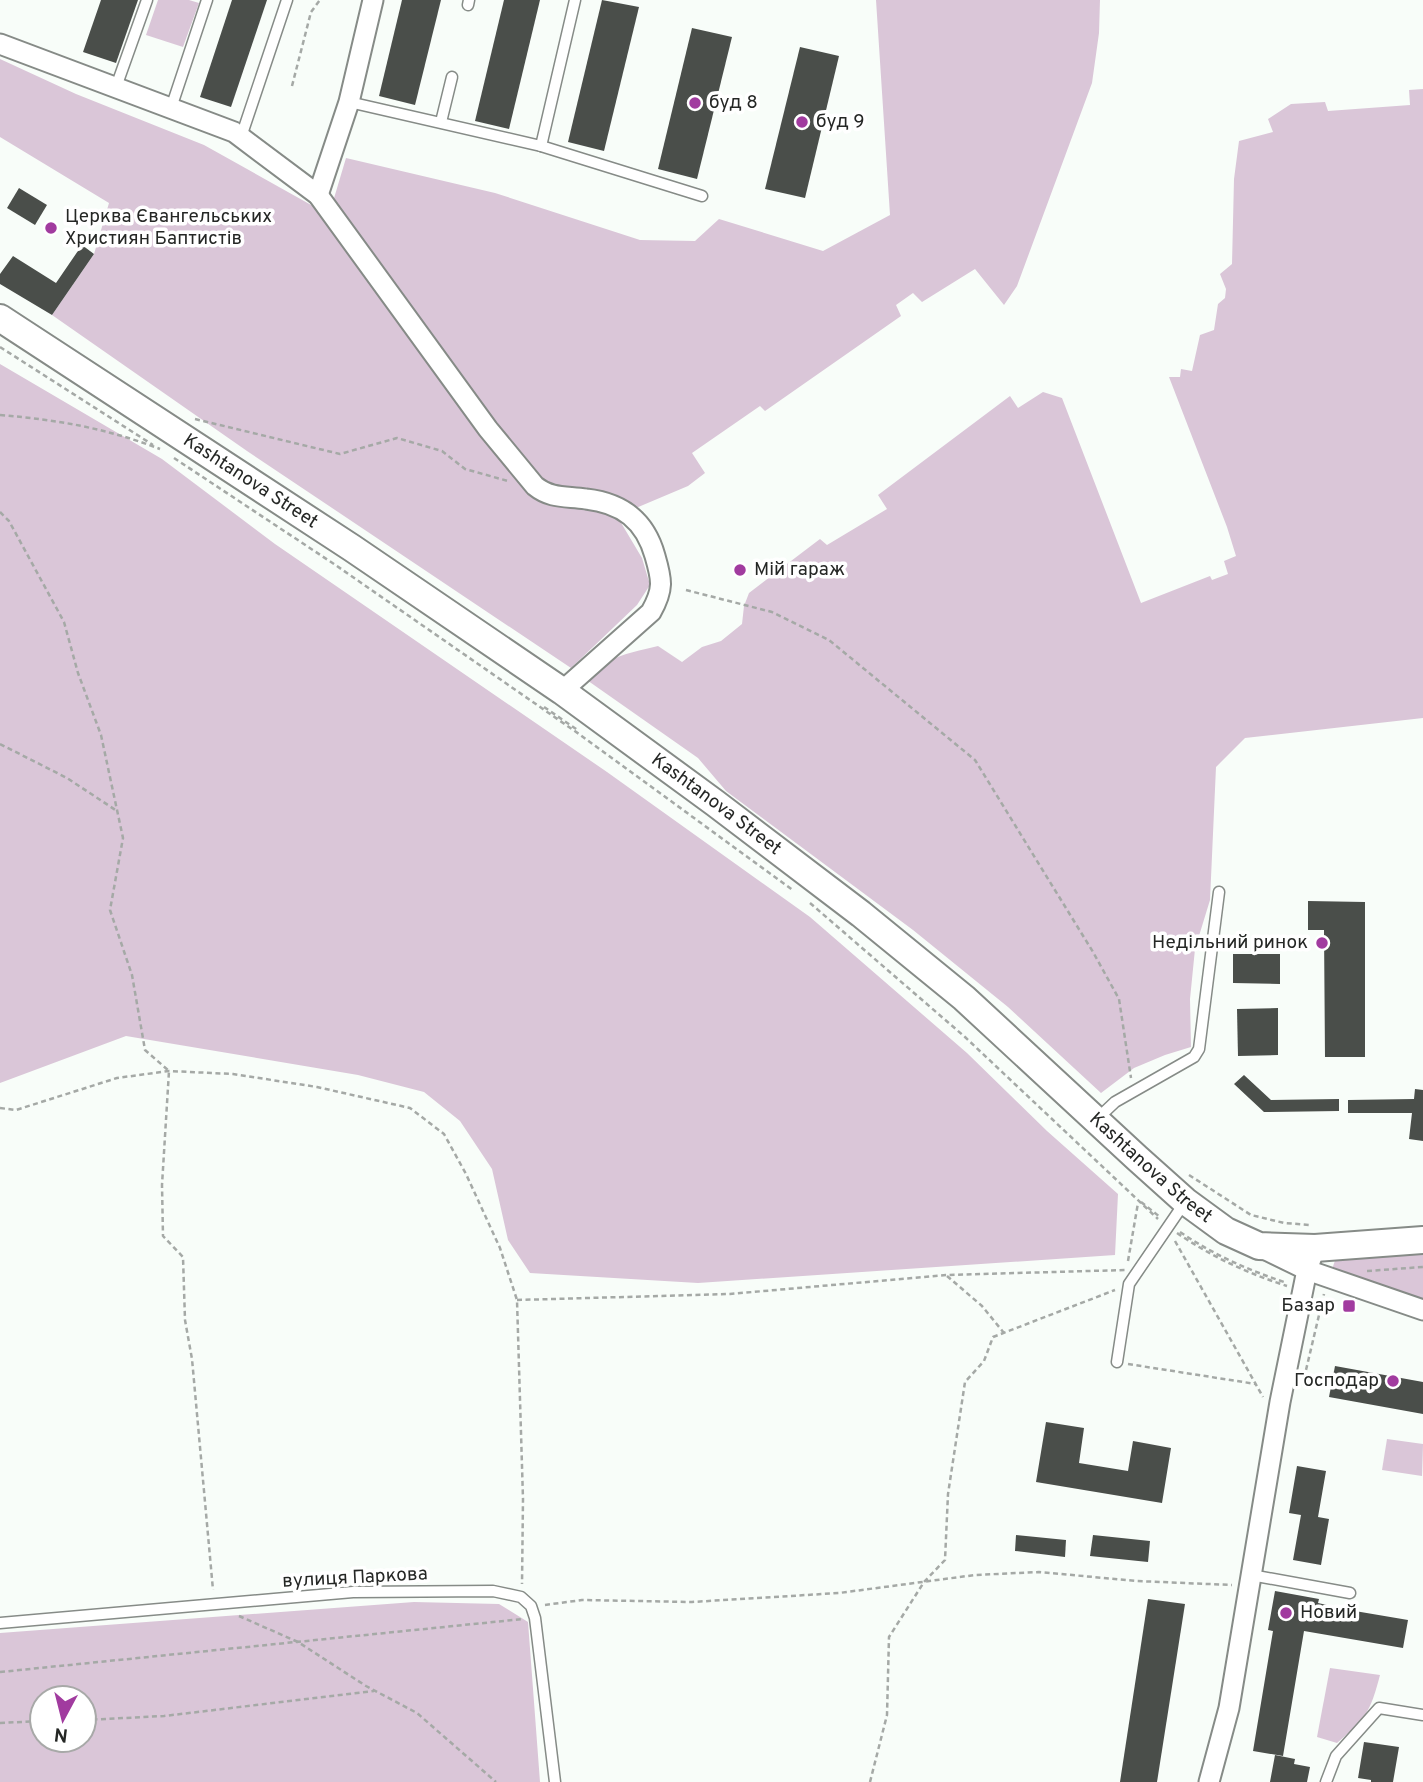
<svg xmlns="http://www.w3.org/2000/svg" width="1423" height="1782" font-family="Overpass,sans-serif">
	<rect width="100%" height="100%" fill="#f8fdf9"/>
	<g fill="#dac6d8" fill-rule="evenodd">
		<path d="M158 0H189L199 3 183 47 146 35Z"/>
		<path d="M876 0H1100L1099 33 1092 83 1017 286 1004 305 975 269 922 302 913 293 896 305 901 316 765 411 760 406 692 453 705 473 688 486 617 516 642 558 650 585 637 605 571 668 247 451 52 315 94 254 109 203 0 137V59L76 94 204 145 329 215 346 158 495 193 640 240 695 241 719 219 823 251 890 215Z"/>
		<path d="M1423 89V718L1245 738 1216 767 1210 900 1195 949 1190 999 1191 1047 1165 1055 1134 1068 1101 1093 1008 1007 913 930 726 791 698 758 584 678C598 674 598 669 608 662 623 653 642 650 658 646L682 662 702 647 721 641 742 624 744 606 749 593 820 539 827 545 887 509 878 495 1010 396 1018 408 1043 392 1062 398 1141 603 1210 576 1212 580 1228 574 1224 561 1236 556 1227 527 1169 377H1180L1181 369 1192 371 1200 335 1214 330 1218 304 1225 298 1226 289 1220 274 1232 264 1234 179 1239 141 1273 132 1268 119 1291 104 1325 102 1328 111 1410 105 1409 90Z"/>
		<path d="M0 364 162 459 275 544 607 772 810 917 967 1053 1047 1131 1118 1194 1115 1255 698 1283 530 1273 508 1240 492 1169 460 1121 424 1092 358 1075 126 1036 0 1083Z"/>
		<path d="M1423 1240V1310L1329 1278 1340 1246Z"/>
		<path d="M1387 1439 1423 1444 1422 1476 1382 1470Z"/>
		<path d="M414 1602 499 1604 528 1622 540 1782H0V1633ZM42 1698H84V1740H42Z"/>
		<path d="M1330 1668 1380 1675C1370 1713 1366 1718 1337 1743L1317 1737Z"/>
	</g>
	<g fill="#4a4e4a">
		<path d="M101 0H138L116 63 83 52Z"/>
		<path d="M232 0H267L231 107 200 97Z"/>
		<path d="M402 0H441L415 105 379 96Z"/>
		<path d="M504 0H540L509 129 475 121Z"/>
		<path d="M602 0 639 7 604 151 568 142Z"/>
		<path d="M692 28 732 37 697 179 658 169Z"/>
		<path d="M800 47 839 56 805 198 765 189Z"/>
		<path d="M19 188 47 205 35 225 7 208Z"/>
		<path d="M82 245 94 254 52 315 0 284V274L13 256 56 283Z"/>
		<path d="M1308 901 1365 902V1057H1325L1324 930H1308Z"/>
		<path d="M1233 954H1280V984L1233 983Z"/>
		<path d="M1278 1008V1055L1238 1056 1237 1009Z"/>
		<path d="M1244 1075 1271 1100 1339 1099V1111L1264 1112 1234 1084Z"/>
		<path d="M1415 1089 1423 1090V1141L1409 1139 1412 1113H1348V1100L1414 1099Z"/>
		<path d="M1335 1366 1423 1382V1414L1329 1397Z"/>
		<path d="M1046 1422 1084 1428 1079 1463 1128 1471 1133 1441 1171 1448 1162 1503 1036 1482Z"/>
		<path d="M1297 1466 1326 1471 1318 1517 1329 1519 1321 1565 1293 1560 1301 1515 1289 1513Z"/>
		<path d="M1016 1535 1066 1540 1065 1557 1015 1551Z"/>
		<path d="M1093 1535 1150 1541 1148 1562 1090 1556Z"/>
		<path d="M1275 1591 1319 1599 1318 1603 1349 1610 1408 1620 1403 1648 1304 1631 1283 1756 1253 1751 1273 1631 1268 1630Z"/>
		<path d="M1148 1599 1185 1604 1157 1782H1120Z"/>
		<path d="M1364 1742 1399 1747 1393 1782H1371V1780L1358 1778Z"/>
		<path d="M1275 1755 1295 1759 1294 1764 1310 1767 1307 1782H1270Z"/>
	</g>
	<g fill="none" stroke-linecap="round" stroke-linejoin="round">
		<g stroke="#868b87" stroke-width="13">
			<g id="lane">
				<path d="M468 5 469 0"/>
				<path d="M116 87 147 0"/>
				<path d="M349 102 541 146 702 196"/>
				<path d="M171 108 207 0"/>
				<path d="M441 122 452 77"/>
				<path d="M241 137 287 0"/>
				<path d="M541 146 575 0"/>
				<path d="M1096 1120 1115 1102 1194 1057 1199 1049 1219 892"/>
				<path d="M1117 1362 1129 1284 1185 1202"/>
				<path d="M1251 1575 1350 1593"/>
				<path d="M0 1623 353 1592 493 1591 521 1597 531 1606 535 1618 555 1782"/>
				<path d="M1326 1782 1336 1756 1379 1708 1423 1715"/>
			</g>
		</g>
		<g stroke="#868b87" stroke-width="23">
			<g id="street">
				<path d="M0 44 234 132 318 195 488 429 535 486C551 499 566 496 586 499 622 503 645 520 655 556 662 580 664 589 651 612L562 691"/>
				<path d="M318 195 349 102 373 0"/>
				<path d="M1264 1249 1307 1270 1423 1310"/>
				<path d="M1209 1782 1229 1708 1280 1402 1307 1270 1315 1248"/>
			</g>
		</g>
		<g stroke="#868b87" stroke-width="30">
			<g id="secondary">
				<path id="s1" d="M0 318 352 548 562 691 715 803 861 914 964 998 1137 1158 1185 1201 1226 1231 1259 1246 1315 1248 1423 1240"/>
			</g>
		</g>
		<g stroke="#a5a9a6" stroke-width="2.5" stroke-dasharray="5 3.5" stroke-linecap="butt">
			<path d="M292 86 311 12 320 0"/>
			<path d="M0 347 153 445"/>
			<path d="M0 415C59 420 105 428 160 449"/>
			<path d="M195 419 340 454 397 438 442 451 465 469 508 481"/>
			<path d="M174 458 334 564 579 734 794 891"/>
			<path d="M0 512 9 521 64 622 78 673 101 735 123 838 110 910 132 975 145 1050 169 1071 162 1185 163 1236 183 1257 185 1320 192 1359 213 1590"/>
			<path d="M686 590 772 612 829 640 975 760 1093 952 1119 999 1131 1078"/>
			<path d="M544 707 579 731"/>
			<path d="M0 744 67 778 117 811"/>
			<path d="M810 903 965 1037 1158 1219"/>
			<path d="M0 1108 16 1110 117 1078 169 1071 233 1074 317 1087 410 1108 444 1134 466 1174 500 1248 517 1300 523 1499 522 1584"/>
			<path d="M1189 1175 1251 1215 1284 1223 1310 1225"/>
			<path d="M1141 1202 1160 1217"/>
			<path d="M1180 1232C1214 1255 1248 1270 1287 1283"/>
			<path d="M1177 1233C1212 1257 1247 1273 1287 1286"/>
			<path d="M1175 1241 1263 1397"/>
			<path d="M1128 1261 1138 1203"/>
			<path d="M1367 1271 1423 1267"/>
			<path d="M947 1276 982 1306 1004 1333"/>
			<path d="M517 1300 730 1294 946 1275 1125 1270"/>
			<path d="M1128 1364 1256 1384"/>
			<path d="M1306 1370 1324 1294"/>
			<path d="M545 1605 582 1600 692 1602 839 1593 975 1575 1039 1572 1137 1581 1232 1585"/>
			<path d="M239 1616 298 1642 366 1686 417 1713 496 1782"/>
			<path d="M0 1672 523 1619"/>
			<path d="M84 1720 164 1716 374 1691"/>
			<path d="M0 1723 42 1721"/>
			<path d="M870 1782 887 1715 889 1637 924 1582 945 1560 948 1494 965 1382 984 1361 993 1337 1115 1290"/>
		</g>
		<use href="#lane" stroke="#fff" stroke-width="10"/>
		<use href="#street" stroke="#fff" stroke-width="19"/>
		<use href="#secondary" stroke="#fff" stroke-width="26"/>
	</g>
	<g fill="#a13b9f" stroke="#fff" stroke-width="2.5">
		<circle cx="695" cy="103" r="7"/>
		<circle cx="802" cy="122" r="7"/>
		<circle cx="51" cy="228" r="7"/>
		<circle cx="740" cy="570" r="7"/>
		<circle cx="1322" cy="943" r="7"/>
		<rect x="1342" y="1299" width="14" height="14" rx="3.5"/>
		<circle cx="1393" cy="1381" r="7"/>
		<circle cx="1286" cy="1613" r="7"/>
	</g>
	<g text-anchor="middle" dominant-baseline="central" stroke-width="7" stroke-linejoin="round" paint-order="stroke">
		<g font-size="19" fill="#252725" stroke="#fff" text-anchor="start">
			<text x="709" y="103">буд 8</text>
			<text x="816" y="122">буд 9</text>
			<text x="65" y="217">Церква Євангельських<tspan x="65" dy="22">Християн Баптистів</tspan></text>
			<text x="754" y="570">Мій гараж</text>
			<text x="1308" y="943" text-anchor="end">Недільний ринок</text>
			<text x="1335" y="1306" text-anchor="end">Базар</text>
			<text x="1379" y="1381" text-anchor="end">Господар</text>
			<text x="1300" y="1613">Новий</text>
		</g>
		<g font-size="19" fill="#252725" stroke="#fff">
			<text stroke="none"><textPath href="#s1" startOffset="299">Kashtanova Street</textPath></text>
			<text stroke="none"><textPath href="#s1" startOffset="866">Kashtanova Street</textPath></text>
			<text stroke="none"><textPath href="#s1" startOffset="1433">Kashtanova Street</textPath></text>
			<text transform="translate(355 1578) rotate(-3)">вулиця Паркова</text>
		</g>
	</g>
	<g transform="translate(63 1719) rotate(187)"><circle r="33" fill="#ffffff" stroke="#a8a9a8" stroke-width="2"/>
	<path d="M0-5L12 26L0 18L-12 26Z" fill="#a13b9f"/>
	<text y="-10" font-size="19" font-weight="bold" text-anchor="middle" fill="#252725">N</text>
	</g>
</svg>
